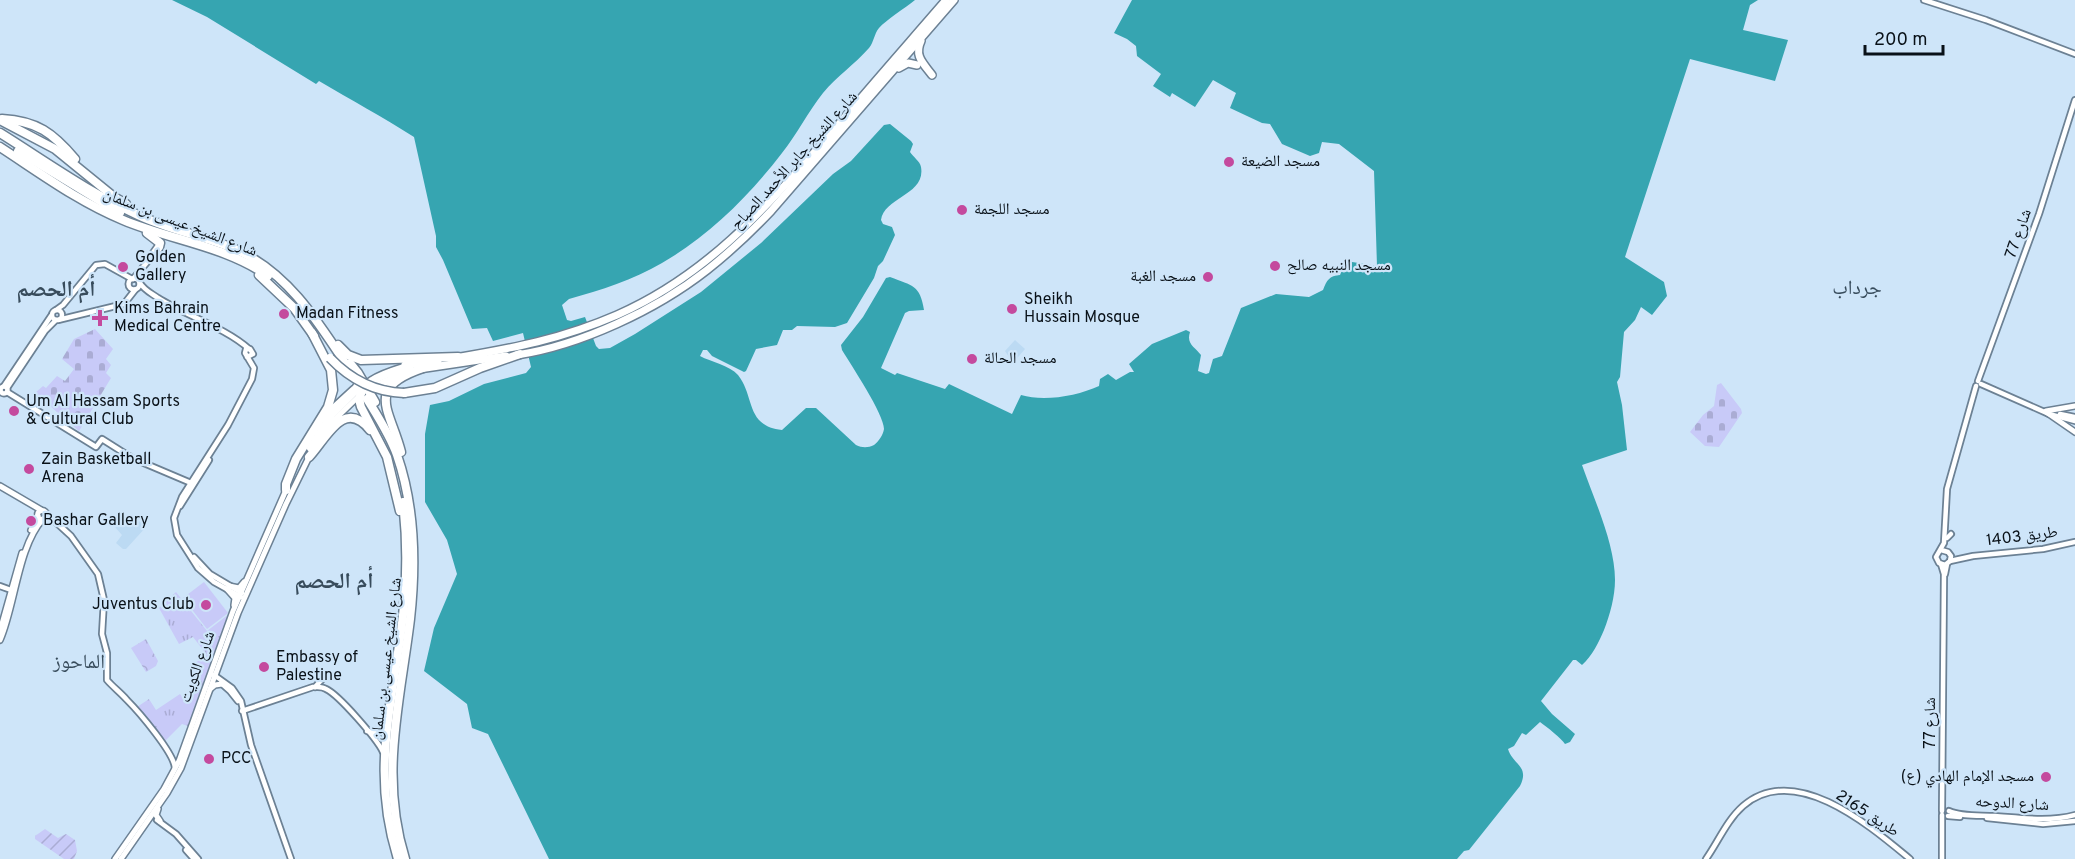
<svg xmlns="http://www.w3.org/2000/svg" width="2075" height="859" font-family="Overpass,'Noto Naskh Arabic',sans-serif">
	<defs>
		<pattern id="grass-tufts" width="24" height="20" patternUnits="userSpaceOnUse" patternTransform="scale(1.5)"><rect width="24" height="20" fill="#c8caf8"/><path d="M3 7l-1-3M5 7V3M7 7l1-3M15 17l-1-3M17 17v-4M19 17l1-3" fill="none" stroke="#aaacd4"/></pattern>
		<pattern id="cemetery-stones" width="16" height="16" patternUnits="userSpaceOnUse" patternTransform="scale(1.5)"><rect width="16" height="16" fill="#c8caf8"/><path d="M2 7V4a2 2 0 0 1 4 0v3zM10 15v-3a2 2 0 0 1 4 0v3z" fill="#aaacd4"/></pattern>
		<pattern id="park-crowns" width="20" height="18" patternUnits="userSpaceOnUse" patternTransform="scale(1.5)"><rect width="20" height="18" fill="#c8caf8"/><path d="M2 6a3 3 0 1 1 6 0M12 15a3 3 0 1 1 6 0" fill="none" stroke="#aaacd4"/></pattern>
		<pattern id="garden-furrows" width="10" height="10" patternUnits="userSpaceOnUse" patternTransform="scale(1.5)"><rect width="10" height="10" fill="#c8caf8"/><path d="M-1 1l2-2M0 10L10 0M9 11l2-2" fill="none" stroke="#aaacd4"/></pattern>
	</defs>
	<rect width="100%" height="100%" fill="#cee5f9"/>
	<g fill="#bcdaf3">
		<path d="M1015 340 1025 349 1013 363 1005 351Z"/>
		<path d="M126 516 135 524 139 521 146 527 126 549H123L116 543 122 535 115 527Z"/>
	</g>
	<g fill="url(#grass-tufts)">
		<path d="M176 592 207 631 229 614 202 687 189 667 207 655 193 637 179 644 159 608Z"/>
		<path d="M201 689 188 726 182 724 164 742 137 707 149 699 156 710 180 694 185 701Z"/>
	</g>
	<g fill="url(#cemetery-stones)">
		<path d="M95 329 113 349 106 359 111 365 106 373 111 378 79 431 35 393 43 386 46 388 57 376 65 381 74 369 62 359 74 339Z"/>
		<path d="M1721 383 1741 409 1742 413 1719 447 1705 446 1690 432 1703 415 1714 406 1717 385Z"/>
	</g>
	<path fill="url(#park-crowns)" d="M146 639 158 661 156 666 146 672 131 648Z"/>
	<path fill="url(#garden-furrows)" d="M45 829 58 838 66 834 75 840 77 851 74 859H64L35 839V836Z"/>
	<path fill="#c8caf8" d="M204 582 228 613 207 629 183 598Z"/>
	<path fill="#36a5b1" d="M172 0H915C905 8 886 20 879 28 874 34 874 42 869 48 855 64 837 76 823 93 808 112 797 134 782 153 749 196 709 236 662 263 633 280 601 290 569 299L562 305 567 320 571 321 585 317 596 346 599 349 610 348 635 334 701 292 761 243 833 174 851 161 884 125 890 124 911 141 913 144 910 152C913 157 920 161 921 167 926 195 884 197 881 220L883 224 892 227 895 235 883 261 878 266 874 278 847 323 835 327 797 326 792 330H783L777 345 756 349 746 371 744 372 712 356 707 350H703L700 356C711 362 729 365 738 375 755 396 745 426 782 430L806 408H816L856 445C862 448 868 448 874 445 879 441 883 435 884 429 884 414 851 365 842 350L841 345 863 317 886 278 890 277C913 286 920 285 924 310L909 311 905 313 881 368 895 375 897 373 945 389 949 384 1012 414 1021 395C1044 402 1077 396 1099 386L1100 379 1108 374 1116 380 1130 372H1134L1129 364 1152 344 1186 330 1190 332C1186 344 1195 347 1201 355L1198 371 1206 374 1209 373 1213 359 1222 356 1241 308 1276 294 1309 297 1323 290C1327 280 1329 276 1340 275L1346 261 1377 266 1374 171 1339 144 1322 142 1319 153 1310 156 1282 144 1270 124 1262 123 1230 108 1236 93 1213 80 1195 107 1172 93 1170 97 1153 86 1161 74 1137 56 1136 46 1127 39 1114 33 1132 0H1758L1750 5 1743 30 1788 40 1775 81 1690 59 1625 257 1664 282 1667 296 1652 315 1641 307 1635 320 1624 332 1620 377 1617 382 1622 405 1627 450 1582 465C1594 499 1615 544 1615 580 1615 596 1610 615 1604 630 1599 642 1592 656 1582 665L1576 660H1573L1541 701 1552 714 1575 734 1570 742 1565 744C1561 738 1547 727 1540 722L1526 735 1522 733 1514 746 1508 749C1513 765 1530 766 1520 786L1469 850 1464 851 1457 859H549L488 734 472 728 467 704 424 671 434 628 457 574 447 540 425 502V434L430 405 449 401 484 384 526 373 531 367 523 333 493 341 487 328 472 329 443 260 436 247V236L414 137C383 117 351 100 319 81L316 84 207 17Z"/>
	<g fill="none" stroke-linecap="round" stroke-linejoin="round">
		<g stroke="#6c8194" stroke-width="8">
			<g id="tertiary">
				<path d="M1924 0 1986 20 2075 54"/>
				<circle cx="134" cy="284" r="5.5"/>
				<path d="M133 279 154 254"/>
				<path d="M140 283C144 290 151 293 158 298 185 315 226 328 249 349"/>
				<circle cx="57" cy="315" r="5"/>
				<path d="M56 310 63 305 96 265 105 264 132 279"/>
				<path d="M58 320 124 304 135 290"/>
				<path d="M1978 381 2039 214 2075 100"/>
				<path d="M1981 384 2049 414 2075 421"/>
				<path d="M4 386 51 316"/>
				<circle cx="4" cy="390" r="3.5"/>
				<path d="M7 388 45 331 56 320"/>
				<path d="M7 392 96 447 102 439 132 458 191 483"/>
				<path d="M2060 414 2075 417"/>
				<path d="M180 506 209 460"/>
				<path d="M47 514 71 536 98 574 104 600 102 634 107 653V680C113 687 121 693 127 700 139 712 174 753 175 768"/>
				<path d="M1947 538 1951 534"/>
				<path d="M1941 550 1948 552 1951 556 1950 561 1945 565 1939 563 1936 557 1944 543 1947 489 1976 386"/>
				<path d="M194 557 210 574 242 593"/>
				<path d="M1950 561 1973 556 2043 549 2075 542"/>
				<path d="M1941 564 1944 574 1942 811"/>
				<path d="M1945 574 1947 564"/>
				<path d="M0 586 11 590"/>
				<path d="M241 597 214 582 198 568 177 535 174 518 182 497 228 425 252 379 254 368 245 353 246 349H250L253 354 247 357"/>
				<path d="M214 675 232 688 241 701 251 745 291 859"/>
				<path d="M221 683 230 691 238 701"/>
				<path d="M315 687 325 676"/>
				<path d="M242 711 313 687C318 687 322 686 326 689 339 695 377 739 383 752"/>
				<path d="M367 731 379 733 387 728"/>
				<path d="M1949 811C1962 817 1980 815 1995 816 2022 818 2049 822 2075 815"/>
				<path d="M1942 815V859"/>
				<path d="M1948 816 1960 817"/>
				<path d="M1987 818 2043 824 2075 821"/>
				<path d="M157 820 176 834 198 859"/>
				<path d="M186 850 194 859"/>
				<path d="M1706 859C1718 842 1727 820 1743 806 1795 761 1870 826 1910 859"/>
			</g>
		</g>
		<g stroke="#6c8194" stroke-width="8">
			<g id="secondary">
				<path d="M329 411 353 389"/>
				<path d="M2046 411 2075 406"/>
				<path d="M2046 412 2075 432"/>
				<path d="M328 426 359 396"/>
				<path d="M0 486 41 510"/>
				<circle cx="42" cy="515" r="4.5"/>
				<path d="M31 530 38 516"/>
				<path d="M229 586 239 588 244 582"/>
				<path d="M227 589 235 598 234 605"/>
				<path d="M0 631 22 553"/>
				<path d="M0 640C15 606 18 546 43 519"/>
				<path d="M210 689 215 685 222 684"/>
				<path d="M158 809 156 815 160 821"/>
				<path d="M115 859 164 789 179 761 233 611 286 490"/>
				<path d="M121 859 167 793 181 768 238 613 286 504 310 455"/>
			</g>
		</g>
		<g stroke="#6c8194" stroke-width="10">
			<g id="primary">
				<path d="M921 41C914 56 923 63 932 75"/>
				<path d="M899 68 908 63 917 65"/>
				<path d="M517 355C581 345 656 310 707 270 730 252 751 232 771 211L954 0"/>
				<path d="M455 358C514 348 562 339 617 315 710 274 768 205 833 131 870 87 908 44 946 0"/>
				<path d="M405 365 438 361"/>
				<path d="M419 369 506 356"/>
				<path d="M372 388 405 373"/>
			</g>
		</g>
		<g stroke="#6c8194" stroke-width="11">
			<g id="motorway">
				<path d="M2 119C37 121 53 133 75 159"/>
				<path d="M0 120 55 149 114 197 126 204"/>
				<path d="M0 133C45 161 89 193 138 215 170 230 205 236 237 250 290 274 320 325 351 372"/>
				<path d="M0 147C40 173 79 202 123 220 170 240 226 246 268 276"/>
				<path d="M18 151 120 213"/>
				<path d="M147 233 160 243 159 247 154 254"/>
				<path d="M259 275 294 308 314 336"/>
				<path d="M338 345 348 355 361 360 458 357"/>
				<path d="M350 363 358 373 375 402"/>
				<path d="M404 393 435 388 480 368 520 354"/>
				<path d="M367 399C378 417 390 435 397 455 415 507 416 565 410 619 400 702 379 775 405 859"/>
				<path d="M311 448 331 415 354 392 360 382"/>
				<path d="M401 452C390 409 364 388 423 368"/>
				<path d="M309 457C326 439 344 397 370 430"/>
				<path d="M286 490V484L296 459 328 407 333 390 331 370 312 333"/>
				<path d="M400 511 387 457 361 407C352 381 392 372 410 366"/>
				<path d="M398 859C372 776 390 714 401 631 407 589 408 544 403 502"/>
			</g>
		</g>
		<use href="#tertiary" stroke="#fff" stroke-width="4.5"/>
		<use href="#secondary" stroke="#fff" stroke-width="5"/>
		<use href="#primary" stroke="#fff" stroke-width="7"/>
		<use href="#motorway" stroke="#fff" stroke-width="8"/>
		<g stroke="#6c8194" stroke-width="11" stroke-linecap="butt">
			<path id="motorway-bridge" d="M330 358C350 379 374 392 404 393"/>
		</g>
		<use href="#motorway-bridge" stroke="#fff" stroke-width="8"/>
	</g>
	<g fill="#c44a9e" stroke="#cee5f9" stroke-width="2">
		<circle cx="1229" cy="162" r="6"/>
		<circle cx="962" cy="210" r="6"/>
		<circle cx="1275" cy="266" r="6"/>
		<circle cx="123" cy="267" r="6"/>
		<circle cx="1208" cy="277" r="6"/>
		<circle cx="1012" cy="309" r="6"/>
		<circle cx="284" cy="314" r="6"/>
		<path d="M97 309h6v6h6v6h-6v6h-6v-6h-6v-6h6z"/>
		<circle cx="972" cy="359" r="6"/>
		<circle cx="14" cy="411" r="6"/>
		<circle cx="29" cy="469" r="6"/>
		<circle cx="31" cy="521" r="6"/>
		<circle cx="206" cy="605" r="6"/>
		<circle cx="264" cy="667" r="6"/>
		<circle cx="209" cy="759" r="6"/>
		<circle cx="2046" cy="777" r="6"/>
	</g>
	<g text-anchor="middle" dominant-baseline="central" stroke-width="4.5" stroke-linejoin="round" paint-order="stroke">
		<g font-size="16" fill="#091118" stroke="#cee5f9">
			<text transform="translate(795 161) rotate(-48)">شارع الشيخ جابر الأحمد الصباح</text>
			<text transform="translate(180 223) rotate(21)">شارع الشيخ عيسى بن سلمان</text>
			<text transform="translate(2019 234) rotate(-71)">شارع 77</text>
			<text transform="translate(2022 537) rotate(-7)">طريق 1403</text>
			<text transform="translate(387 659) rotate(-83)">شارع الشيخ عيسى بن سلمان</text>
			<text transform="translate(198 667) rotate(-70)">شارع الكويت</text>
			<text transform="translate(1931 723) rotate(-90)">شارع 77</text>
			<text transform="translate(2012 804) rotate(3)">شارع الدوحه</text>
			<text transform="translate(1867 814) rotate(33)">طريق 2165</text>
		</g>
		<g font-size="16" fill="#091118" stroke="#cee5f9" text-anchor="start">
			<text x="1241" y="162">مسجد الضيعة</text>
			<text x="974" y="210">مسجد اللجمة</text>
			<text x="135" y="258">Golden<tspan x="135" dy="18">Gallery</tspan></text>
			<text x="1287" y="266">مسجد النبيه صالح</text>
			<text x="1196" y="277" text-anchor="end">مسجد الغبة</text>
			<text x="1024" y="300">Sheikh<tspan x="1024" dy="18">Hussain Mosque</tspan></text>
			<text x="114" y="309">Kims Bahrain<tspan x="114" dy="18">Medical Centre</tspan></text>
			<text x="296" y="314">Madan Fitness</text>
			<text x="984" y="359">مسجد الحالة</text>
			<text x="26" y="402">Um Al Hassam Sports<tspan x="26" dy="18">&amp; Cultural Club</tspan></text>
			<text x="41" y="460">Zain Basketball<tspan x="41" dy="18">Arena</tspan></text>
			<text x="43" y="521">Bashar Gallery</text>
			<text x="194" y="605" text-anchor="end">Juventus Club</text>
			<text x="276" y="658">Embassy of<tspan x="276" dy="18">Palestine</tspan></text>
			<text x="221" y="759">PCC</text>
			<text x="2034" y="777" text-anchor="end">مسجد الإمام الهادي (ع)</text>
		</g>
		<g font-size="20" fill="#384c5c" stroke="#cee5f9">
			<text x="1857" y="289">جرداب</text>
			<text x="79" y="663">الماحوز</text>
		</g>
		<g font-size="22" font-weight="bold" fill="#384c5c" stroke="#cee5f9">
			<text x="56" y="290">أم الحصم</text>
			<text x="334" y="582">أم الحصم</text>
		</g>
	</g>
	<path d="M1865 45v9h78v-9" fill="none" stroke="#091118" stroke-width="3"/>
	<text x="1874" y="45" font-size="18" fill="#091118" stroke="#cee5f9" stroke-width="4.5" paint-order="stroke">200 m</text>
</svg>
